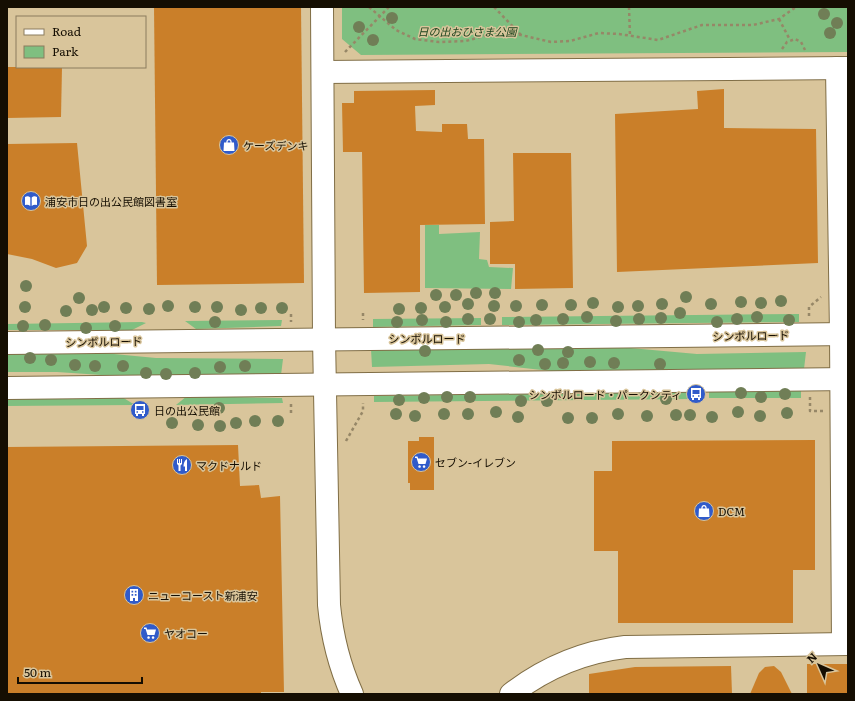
<svg xmlns="http://www.w3.org/2000/svg" width="855" height="701" font-family="Literata,'Noto Sans JP',serif">
	<rect width="100%" height="100%" fill="#d9c59b"/>
	<g fill="#7fbf80">
		<path d="M342 7H848V52L361 55 342 39Z"/>
		<path d="M425 225H439V234L480 232 479 259 487 260 489 267 513 268 511 289 425 288Z"/>
		<path d="M799 314V322L502 325V317Z"/>
		<path d="M481 318V325L373 327V319Z"/>
		<path d="M282 320 281 326 196 329 185 321Z"/>
		<path d="M142 322 146 323 132 330H7V324Z"/>
		<path d="M597 345 697 354 806 352 804 369 560 372 489 364 372 367 371 349Z"/>
		<path d="M7 352H93L156 358 283 359 281 375 131 377 57 372H7Z"/>
		<path d="M801 390V398H709V392Z"/>
		<path d="M692 392V399L374 402V396Z"/>
		<path d="M187 396 282 398 283 403 176 405Z"/>
		<path d="M122 397 135 405 7 406V399Z"/>
	</g>
	<g fill="#ca7f29">
		<path d="M154 7H301L304 283 157 285Z"/>
		<path d="M7 67H62L61 117 7 118Z"/>
		<path d="M724 89V128L816 129 818 263 617 272 615 114 698 109 697 91Z"/>
		<path d="M435 90V105L415 106 416 131 442 132V124H467L468 139H484L485 224 420 225V292L364 293 362 152H343L342 103H354V91Z"/>
		<path d="M77 143 87 246 77 263 56 268 32 259 7 254V144Z"/>
		<path d="M513 153H571L573 288 515 289V264H490V222L514 221Z"/>
		<path d="M419 437H434V490H410V483H408V441H419Z"/>
		<path d="M815 440V570H793V623H618V551H594V471H612V441Z"/>
		<path d="M238 445 240 486 259 485 261 498 280 496 284 692H261V694H7V447Z"/>
		<rect x="807" y="664" width="41" height="30"/>
		<path d="M731 666 732 694H589V674L635 667Z"/>
		<path d="M774 666 781 672 792 694H750L759 673 765 667Z"/>
	</g>
	<g fill="none" stroke-linecap="round" stroke-linejoin="round">
		<g stroke="#806e46" stroke-width="24">
			<g id="minor">
				<path d="M322 7 324 338 329 605C332 636 339 665 352 694"/>
				<path d="M837 68 841 334 843 644"/>
				<path d="M323 72 848 68"/>
				<path d="M7 343 848 334"/>
				<path d="M7 388 848 379"/>
				<path d="M511 694C545 668 582 652 625 647L848 644"/>
			</g>
		</g>
		<g stroke="#968767" stroke-width="2.5" stroke-dasharray="3 3" stroke-linecap="butt">
			<path d="M369 7 396 30 415 39 439 42 466 41 498 32 521 35 551 42 570 41 599 33 619 34 658 40 702 25H753L779 19 796 7"/>
			<path d="M494 7 521 35"/>
			<path d="M629 7 630 36"/>
			<path d="M779 19 790 40"/>
			<path d="M782 49 787 42 795 39 801 42 805 50"/>
			<path d="M345 52 389 7"/>
			<path d="M363 313V320"/>
			<path d="M291 314V322"/>
			<path d="M809 316V307L821 297"/>
			<path d="M810 397V411H824"/>
			<path d="M291 413V403"/>
			<path d="M346 441 363 411V403"/>
		</g>
		<use href="#minor" stroke="#fff" stroke-width="22"/>
	</g>
	<g fill="#707e56">
		<circle cx="824" cy="14" r="6"/>
		<circle cx="392" cy="18" r="6"/>
		<circle cx="837" cy="23" r="6"/>
		<circle cx="359" cy="27" r="6"/>
		<circle cx="830" cy="33" r="6"/>
		<circle cx="373" cy="40" r="6"/>
		<circle cx="26" cy="286" r="6"/>
		<circle cx="476" cy="293" r="6"/>
		<circle cx="495" cy="293" r="6"/>
		<circle cx="436" cy="295" r="6"/>
		<circle cx="456" cy="295" r="6"/>
		<circle cx="686" cy="297" r="6"/>
		<circle cx="79" cy="298" r="6"/>
		<circle cx="781" cy="301" r="6"/>
		<circle cx="741" cy="302" r="6"/>
		<circle cx="593" cy="303" r="6"/>
		<circle cx="761" cy="303" r="6"/>
		<circle cx="468" cy="304" r="6"/>
		<circle cx="662" cy="304" r="6"/>
		<circle cx="711" cy="304" r="6"/>
		<circle cx="542" cy="305" r="6"/>
		<circle cx="571" cy="305" r="6"/>
		<circle cx="168" cy="306" r="6"/>
		<circle cx="494" cy="306" r="6"/>
		<circle cx="516" cy="306" r="6"/>
		<circle cx="638" cy="306" r="6"/>
		<circle cx="25" cy="307" r="6"/>
		<circle cx="104" cy="307" r="6"/>
		<circle cx="195" cy="307" r="6"/>
		<circle cx="217" cy="307" r="6"/>
		<circle cx="445" cy="307" r="6"/>
		<circle cx="618" cy="307" r="6"/>
		<circle cx="126" cy="308" r="6"/>
		<circle cx="261" cy="308" r="6"/>
		<circle cx="282" cy="308" r="6"/>
		<circle cx="421" cy="308" r="6"/>
		<circle cx="149" cy="309" r="6"/>
		<circle cx="399" cy="309" r="6"/>
		<circle cx="92" cy="310" r="6"/>
		<circle cx="241" cy="310" r="6"/>
		<circle cx="66" cy="311" r="6"/>
		<circle cx="680" cy="313" r="6"/>
		<circle cx="587" cy="317" r="6"/>
		<circle cx="757" cy="317" r="6"/>
		<circle cx="661" cy="318" r="6"/>
		<circle cx="468" cy="319" r="6"/>
		<circle cx="490" cy="319" r="6"/>
		<circle cx="563" cy="319" r="6"/>
		<circle cx="639" cy="319" r="6"/>
		<circle cx="737" cy="319" r="6"/>
		<circle cx="422" cy="320" r="6"/>
		<circle cx="536" cy="320" r="6"/>
		<circle cx="789" cy="320" r="6"/>
		<circle cx="616" cy="321" r="6"/>
		<circle cx="215" cy="322" r="6"/>
		<circle cx="397" cy="322" r="6"/>
		<circle cx="446" cy="322" r="6"/>
		<circle cx="519" cy="322" r="6"/>
		<circle cx="717" cy="322" r="6"/>
		<circle cx="45" cy="325" r="6"/>
		<circle cx="23" cy="326" r="6"/>
		<circle cx="115" cy="326" r="6"/>
		<circle cx="86" cy="328" r="6"/>
		<circle cx="538" cy="350" r="6"/>
		<circle cx="425" cy="351" r="6"/>
		<circle cx="568" cy="352" r="6"/>
		<circle cx="30" cy="358" r="6"/>
		<circle cx="51" cy="360" r="6"/>
		<circle cx="519" cy="360" r="6"/>
		<circle cx="590" cy="362" r="6"/>
		<circle cx="563" cy="363" r="6"/>
		<circle cx="614" cy="363" r="6"/>
		<circle cx="545" cy="364" r="6"/>
		<circle cx="660" cy="364" r="6"/>
		<circle cx="75" cy="365" r="6"/>
		<circle cx="95" cy="366" r="6"/>
		<circle cx="123" cy="366" r="6"/>
		<circle cx="245" cy="366" r="6"/>
		<circle cx="220" cy="367" r="6"/>
		<circle cx="146" cy="373" r="6"/>
		<circle cx="195" cy="373" r="6"/>
		<circle cx="166" cy="374" r="6"/>
		<circle cx="741" cy="393" r="6"/>
		<circle cx="785" cy="394" r="6"/>
		<circle cx="447" cy="397" r="6"/>
		<circle cx="470" cy="397" r="6"/>
		<circle cx="761" cy="397" r="6"/>
		<circle cx="424" cy="398" r="6"/>
		<circle cx="666" cy="399" r="6"/>
		<circle cx="399" cy="400" r="6"/>
		<circle cx="521" cy="401" r="6"/>
		<circle cx="547" cy="401" r="6"/>
		<circle cx="219" cy="408" r="6"/>
		<circle cx="496" cy="412" r="6"/>
		<circle cx="738" cy="412" r="6"/>
		<circle cx="787" cy="413" r="6"/>
		<circle cx="396" cy="414" r="6"/>
		<circle cx="444" cy="414" r="6"/>
		<circle cx="468" cy="414" r="6"/>
		<circle cx="618" cy="414" r="6"/>
		<circle cx="676" cy="415" r="6"/>
		<circle cx="690" cy="415" r="6"/>
		<circle cx="415" cy="416" r="6"/>
		<circle cx="647" cy="416" r="6"/>
		<circle cx="760" cy="416" r="6"/>
		<circle cx="518" cy="417" r="6"/>
		<circle cx="712" cy="417" r="6"/>
		<circle cx="568" cy="418" r="6"/>
		<circle cx="592" cy="418" r="6"/>
		<circle cx="255" cy="421" r="6"/>
		<circle cx="278" cy="421" r="6"/>
		<circle cx="172" cy="423" r="6"/>
		<circle cx="236" cy="423" r="6"/>
		<circle cx="198" cy="425" r="6"/>
		<circle cx="220" cy="426" r="6"/>
	</g>
	<defs>
		<g id="shop-disc" transform="scale(1)"><circle r="9.5" fill="#305bca" stroke="#d9c59b"/><path d="M-5-2.5h2.3a2.7 3.5 0 0 1 5.4 0H5L5.5 6h-11ZM-1.5-2.5h3a1.5 2.3 0 0 0-3 0Z" fill="#fff"/></g>
		<g id="library-disc" transform="scale(1)"><circle r="9.5" fill="#305bca" stroke="#d9c59b"/><path d="M-6-4Q-3-5.5-.7-3.5V5Q-3 3-6 4ZM6-4Q3-5.5 .7-3.5V5Q3 3 6 4Z" fill="#fff"/></g>
		<g id="bus-disc" transform="scale(1)"><circle r="9.5" fill="#305bca" stroke="#d9c59b"/><path d="M-5-6H5V4H4V6H2V4H-2V6H-4V4H-5ZM-3.5-4V0h7V-4ZM-3.5 1.2v1.5H-2V1.2ZM2 1.2v1.5H3.5V1.2Z" fill="#fff"/></g>
		<g id="supermarket-disc" transform="scale(1)"><circle r="9.5" fill="#305bca" stroke="#d9c59b"/><path d="M-6-5.5h2.5l.6 2H6L4.5 2H-2.5L-4.4-4H-6ZM-1.5 3.2a1.3 1.3 0 1 0 .1 0ZM3 3.2a1.3 1.3 0 1 0 .1 0Z" fill="#fff"/></g>
		<g id="restaurant-disc" transform="scale(1)"><circle r="9.5" fill="#305bca" stroke="#d9c59b"/><path d="M-5-6h1v4h1v-4h1v4h1v-4h1v5L-1.5 .5V6h-2V.5L-5-1ZM5-6V6H3V1.5H1.5Q1.5-4 5-6Z" fill="#fff"/></g>
		<g id="building-disc" transform="scale(1)"><circle r="9.5" fill="#305bca" stroke="#d9c59b"/><path d="M-4-6H4V6H1V3H-1V6H-4ZM-2.5-4.3h1.7v1.8h-1.7ZM.8-4.3h1.7v1.8H.8ZM-2.5-1h1.7V.8h-1.7ZM.8-1h1.7V.8H.8Z" fill="#fff"/></g>
	</defs>
	<g fill-rule="evenodd">
		<use href="#shop-disc" x="229" y="145"/>
		<use href="#library-disc" x="31" y="201"/>
		<use href="#bus-disc" x="696" y="394"/>
		<use href="#bus-disc" x="140" y="410"/>
		<use href="#supermarket-disc" x="421" y="462"/>
		<use href="#restaurant-disc" x="182" y="465"/>
		<use href="#shop-disc" x="704" y="511"/>
		<use href="#building-disc" x="134" y="595"/>
		<use href="#supermarket-disc" x="150" y="633"/>
	</g>
	<g text-anchor="middle" dominant-baseline="central" stroke-width="3" stroke-linejoin="round" paint-order="stroke">
		<g font-size="11" font-style="italic" fill="#1a431d" stroke="#d9c59b">
			<text x="467" y="31">日の出おひさま公園</text>
		</g>
		<g font-size="11" fill="#150e02" stroke="#d9c59b" text-anchor="start">
			<text x="243" y="145">ケーズデンキ</text>
			<text x="45" y="201">浦安市日の出公民館図書室</text>
			<text x="682" y="394" text-anchor="end">シンボルロード・パークシティ</text>
			<text x="154" y="410">日の出公民館</text>
			<text x="435" y="462">セブン-イレブン</text>
			<text x="196" y="465">マクドナルド</text>
			<text x="718" y="511">DCM</text>
			<text x="148" y="595">ニューコースト新浦安</text>
			<text x="164" y="633">ヤオコー</text>
		</g>
		<g font-size="11" fill="#150e02" stroke="#d9c59b">
			<text transform="translate(751 335) rotate(-1)">シンボルロード</text>
			<text x="427" y="338">シンボルロード</text>
			<text transform="translate(104 341) rotate(-1)">シンボルロード</text>
		</g>
	</g>
	<rect width="855" height="701" fill="none" stroke="#150e02" stroke-width="16"/>
	<rect x="16" y="16" width="130" height="52" fill="#d9c59b" stroke="#8b7c5e"/>
	<rect x="24" y="29" width="20" height="6" fill="#ffffff" stroke="#8b7c5e"/>
	<text x="52" y="36" font-size="12" fill="#150e02">Road</text>
	<rect x="24" y="46" width="20" height="12" fill="#7fbf80" stroke="#8b7c5e"/>
	<text x="52" y="56" font-size="12" fill="#150e02">Park</text>
	<g transform="translate(819 665) rotate(315)" stroke="#d9c59b" stroke-width="3" paint-order="stroke">
	<path d="M0-3L7 15L0 10L-7 15Z" fill="#150e02"/>
	<text y="-6" font-size="11" font-weight="bold" text-anchor="middle" fill="#150e02">N</text>
	</g>
	<path d="M18 677v6h124v-6" fill="none" stroke="#150e02" stroke-width="2"/>
	<text x="24" y="677" font-size="12" fill="#150e02" stroke="#d9c59b" stroke-width="3" paint-order="stroke">50 m</text>
</svg>
